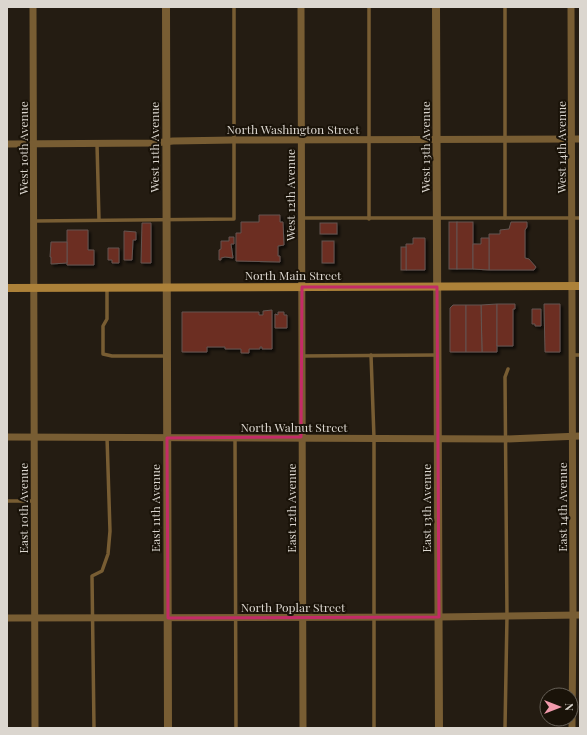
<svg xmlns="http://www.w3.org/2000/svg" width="587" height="735" font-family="'Playfair Display',serif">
	<defs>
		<filter id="shadow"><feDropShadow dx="2.5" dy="2.5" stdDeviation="1" flood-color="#0009"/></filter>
	</defs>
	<rect width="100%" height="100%" fill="#241c12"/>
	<g fill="#6c2e21" stroke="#645551" filter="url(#shadow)">
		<path d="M259 215H280V222H283L284 245 278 246V256H280V262L236 261V233H241V222H259Z"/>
		<rect x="449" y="222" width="8" height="47"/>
		<rect x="457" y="222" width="16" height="47"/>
		<path d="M511 222H527V227L525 230V258L529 259 536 267 534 270H489V234H500V230L509 229Z"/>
		<path d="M142 223H151V263H141Z"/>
		<rect x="320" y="223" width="17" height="11"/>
		<path d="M67 230H88V250H94V265H67Z"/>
		<path d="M124 231 136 232V240H133L132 260H124Z"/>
		<path d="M229 237H234V244H231L233 258 225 257 221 258V260H219V250L221 249V241H229Z"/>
		<path d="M413 238H425V270H406V244H413Z"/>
		<path d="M481 238H489V270L473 269V244H481Z"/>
		<rect x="322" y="241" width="12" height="22"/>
		<path d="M51 242H67V263L51 264V257H50Z"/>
		<rect x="401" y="247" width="5" height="23"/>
		<path d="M108 248H119V263H112V260H108Z"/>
		<path d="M497 304V352H482L481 305Z"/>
		<path d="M497 304H515V309H513V346H497Z"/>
		<path d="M544 304H560V352H545Z"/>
		<path d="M453 305H466V352H450V308Z"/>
		<path d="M466 305H481L482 352H466Z"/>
		<path d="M532 309H541V326H535V324H532Z"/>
		<path d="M272 310V349H262V347H260V349H249V353H241V349H225V347H207V352H182V312H259V315H263V311Z"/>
		<path d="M278 312H284V315H287V328H275V314L278 315Z"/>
	</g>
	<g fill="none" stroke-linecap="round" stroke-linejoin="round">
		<g stroke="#785d33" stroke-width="3.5">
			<path d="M369 7V219"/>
			<path d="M505 7V218"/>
			<path d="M97 144 99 220"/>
			<path d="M301 218H580"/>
			<path d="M34 221 234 219V7"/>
			<path d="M107 288V319L103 326V354L112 356H166"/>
			<path d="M371 355 374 438V728"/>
			<path d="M572 355H580"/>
			<path d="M302 356 437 355"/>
			<path d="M235 437 236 728"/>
			<path d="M7 501H34"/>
			<path d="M94 728 92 576 102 571 108 554 110 531 107 437"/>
			<path d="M505 728 507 616 505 377 508 369"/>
		</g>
		<g stroke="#785d33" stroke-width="7">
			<path d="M33 7 35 728"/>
			<path d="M301 7 303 728"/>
			<path d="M571 7 573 615 572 728"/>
			<path d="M7 144 155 143 173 141 234 140 580 139"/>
			<path d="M7 437 506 439 580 436"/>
			<path d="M7 618 439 617 580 615"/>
		</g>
		<g stroke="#785d33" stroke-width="8">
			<path d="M166 7 168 728"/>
			<path d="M436 7 439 728"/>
		</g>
		<path stroke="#ac8139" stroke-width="8" d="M7 288 580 286"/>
	</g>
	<path fill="none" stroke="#c42b67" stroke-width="3" stroke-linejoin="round" d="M302 287H437L439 617 168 618 167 438 301 437Z"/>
	<g text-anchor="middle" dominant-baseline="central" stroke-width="4" stroke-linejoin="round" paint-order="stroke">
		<g font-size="12" fill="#dbd6cf" stroke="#1a1309">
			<text x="293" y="129">North Washington Street</text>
			<text transform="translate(154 147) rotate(-90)">West 11th Avenue</text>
			<text transform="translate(425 147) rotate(-90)">West 13th Avenue</text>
			<text transform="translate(561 147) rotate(-90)">West 14th Avenue</text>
			<text transform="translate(23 148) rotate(-90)">West 10th Avenue</text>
			<text transform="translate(290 195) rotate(-90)">West 12th Avenue</text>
			<text x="293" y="275">North Main Street</text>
			<text x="294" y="427">North Walnut Street</text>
			<text transform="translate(562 507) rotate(-90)">East 14th Avenue</text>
			<text transform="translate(23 508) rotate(-90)">East 10th Avenue</text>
			<text transform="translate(155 508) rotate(-90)">East 11th Avenue</text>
			<text transform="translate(291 508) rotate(-90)">East 12th Avenue</text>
			<text transform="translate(426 508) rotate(-90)">East 13th Avenue</text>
			<text x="293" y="607">North Poplar Street</text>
		</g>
	</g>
	<rect width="587" height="735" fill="none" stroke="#dbd6cf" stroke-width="16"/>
	<g transform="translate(559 707) rotate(90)"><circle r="19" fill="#1a1309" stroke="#676158"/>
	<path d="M0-3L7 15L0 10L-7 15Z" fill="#f29aac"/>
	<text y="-6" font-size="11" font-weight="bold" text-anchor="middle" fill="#dbd6cf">N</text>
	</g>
</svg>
